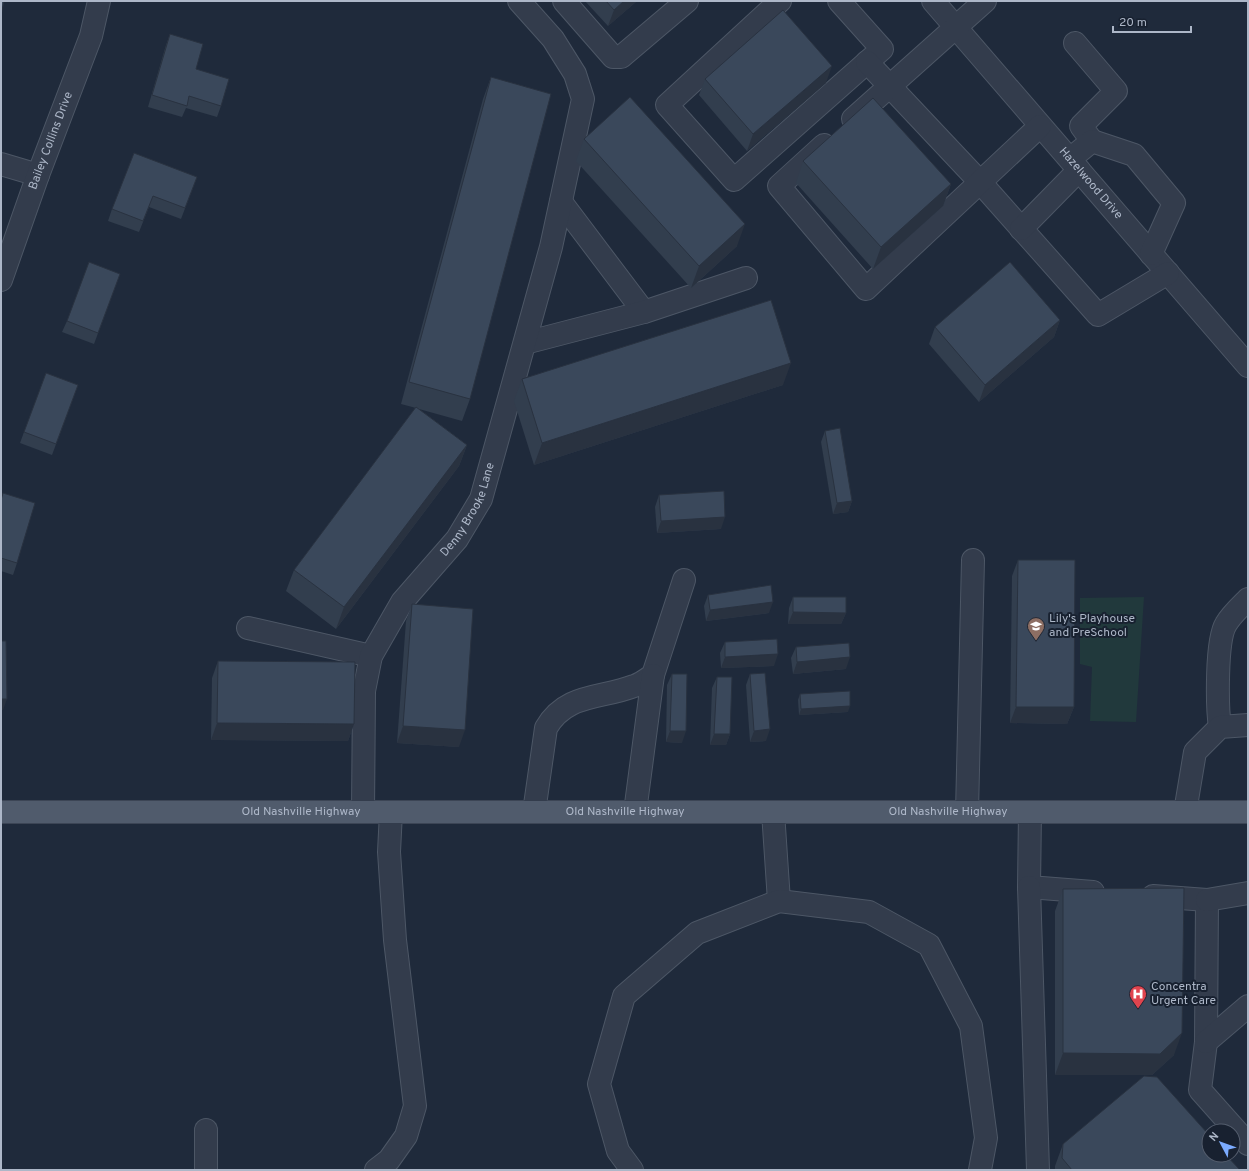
<svg xmlns="http://www.w3.org/2000/svg" width="1249" height="1171" font-family="Overpass,sans-serif">
	<rect width="100%" height="100%" fill="#1f2a3b"/>
	<path fill="#21393c" d="M1144 597 1136 722 1090 721 1092 667 1080 664V598Z"/>
	<g fill="none" stroke-linecap="round" stroke-linejoin="round">
		<g stroke="#4d5766" stroke-width="24">
			<g id="minor">
				<path d="M564 1 613 57H621L687 1"/>
				<path d="M780 1 667 105 734 180 882 49 839 1"/>
				<path id="s1" d="M933 1 1248 366"/>
				<path d="M1075 43 1116 91 1081 126 1092 141"/>
				<path d="M867 62 980 182 1098 315 1168 273"/>
				<path d="M853 119 985 1"/>
				<path d="M824 145 779 186 866 289 1040 126"/>
				<path d="M1070 159 1092 141 1134 155 1174 203 1151 254"/>
				<path d="M1 164 38 175"/>
				<path d="M561 202 644 312"/>
				<path d="M1021 229 1079 170"/>
				<path id="s2" d="M1 280 38 175 91 36 99 1"/>
				<path d="M525 343 644 312 746 278"/>
				<path d="M248 628 371 656"/>
				<path d="M1220 727C1217 707 1216 640 1226 624 1231 615 1241 606 1248 599"/>
				<path id="s3" d="M363 812 364 691 371 656 402 602 457 539 481 499 551 247 583 99 575 74 553 39 519 1"/>
				<path d="M534 812 546 728C566 693 601 699 634 686 641 684 647 679 653 675L684 580"/>
				<path d="M635 812 653 675"/>
				<path d="M773 812 779 901"/>
				<path d="M967 812 973 560"/>
				<path d="M1030 812 1029 887 1093 892"/>
				<path d="M1185 812 1195 752 1220 727 1248 725"/>
				<path d="M1029 887 1038 1170"/>
				<path d="M1153 896 1207 900 1206 1042 1200 1090 1248 1144"/>
				<path d="M1207 900 1248 893"/>
				<path d="M1206 1042 1248 1006"/>
				<path d="M206 1130V1170"/>
				<path d="M376 1170 389 1160 406 1136 415 1106 395 940 389 852 391 812"/>
				<path d="M632 1170 618 1151 599 1084 624 996 697 933 779 901 869 912 929 945 971 1026 986 1138 980 1170"/>
			</g>
		</g>
		<g stroke="#3c4555" stroke-width="24">
			<g id="major">
				<path id="s4" d="M1 812H1248"/>
			</g>
		</g>
		<use href="#minor" stroke="#333c4c" stroke-width="22"/>
		<use href="#major" stroke="#505b6c" stroke-width="22"/>
	</g>
	<g fill="#323e4e">
		<path d="M585 1H637L608 26Z"/>
		<path d="M170 34 196 69 221 106 217 117 186 108 182 117 148 107 166 45Z"/>
		<path d="M491 77 470 399 462 421 419 409 467 445 459 466 336 629 286 591 294 570 416 408 401 404 483 99Z"/>
		<path d="M705 79 826 83 747 151 699 95Z"/>
		<path d="M584 139 737 246 691 288 576 161Z"/>
		<path d="M803 161 951 184 943 206 873 269 796 183Z"/>
		<path d="M197 177 181 219 149 207 139 232 108 221 112 209Z"/>
		<path d="M120 274 94 344 62 332 67 321Z"/>
		<path d="M1060 320 1054 337 979 402 929 344 935 327Z"/>
		<path d="M522 379 783 385 534 465 514 401Z"/>
		<path d="M78 385 52 455 20 443 24 432Z"/>
		<path d="M825 431 852 501 848 512 833 514 821 442Z"/>
		<path d="M659 495 721 529 657 533 655 507Z"/>
		<path d="M1 499 17 563 13 575 1 571Z"/>
		<path d="M1018 560 1074 707 1067 724 1010 723 1012 576Z"/>
		<path d="M708 595 769 613 706 621 704 606Z"/>
		<path d="M793 597 846 613 841 624H788L789 608Z"/>
		<path d="M412 604 459 747 397 743 406 621Z"/>
		<path d="M725 642 774 666 721 668 720 653Z"/>
		<path d="M796 647 846 669 793 674 791 658Z"/>
		<path d="M218 661 354 724 348 741 211 740 212 678Z"/>
		<path d="M672 674 682 743 666 742 667 685Z"/>
		<path d="M750 674 766 741 750 742 746 685Z"/>
		<path d="M717 677 730 734 726 745H710L712 688Z"/>
		<path d="M800 694 848 712 799 715 798 700Z"/>
		<path d="M1063 889 1174 1055 1152 1075H1055V911Z"/>
		<path d="M1063 1144 1240 1170H1055V1166Z"/>
	</g>
	<g fill="#293240">
		<path d="M624 1H637L608 26 614 10Z"/>
		<path d="M832 66 826 83 747 151 753 134Z"/>
		<path d="M951 184 943 206 873 269 881 247Z"/>
		<path d="M745 224 737 246 691 288 699 266Z"/>
		<path d="M1060 320 1054 337 979 402 985 385Z"/>
		<path d="M791 363 783 385 534 465 542 443Z"/>
		<path d="M467 445 459 466 336 629 344 607Z"/>
		<path d="M852 501 848 512 833 514 837 503Z"/>
		<path d="M725 517 721 529 657 533 661 521Z"/>
		<path d="M773 602 769 613 706 621 710 610Z"/>
		<path d="M793 612 846 613 841 624H788Z"/>
		<path d="M778 654 774 666 721 668 725 657Z"/>
		<path d="M850 657 846 669 793 674 797 662Z"/>
		<path d="M2 699H7L3 710H1V701Z"/>
		<path d="M850 706 848 712 799 715 801 709Z"/>
		<path d="M1016 707H1074L1067 724 1010 723Z"/>
		<path d="M217 723 354 724 348 741 211 740Z"/>
		<path d="M403 726 465 730 459 747 397 743Z"/>
		<path d="M770 729 766 741 750 742 754 731Z"/>
		<path d="M670 731H686L682 743 666 742Z"/>
		<path d="M714 734H730L726 745H710Z"/>
		<path d="M1182 1033 1174 1055 1152 1075H1055L1063 1053Z"/>
	</g>
	<g fill="#3a485b" stroke="#293240">
		<path d="M1 1H4L1 15Z"/>
		<path d="M606 1H624L614 10Z"/>
		<path d="M783 10 832 66 753 134 705 79Z"/>
		<path d="M170 34 203 44 196 69 229 79 221 106 189 96 187 106 152 95Z"/>
		<path d="M491 77 551 94 470 399 409 382Z"/>
		<path d="M630 97 745 224 699 266 584 139Z"/>
		<path d="M873 98 951 184 881 247 803 161Z"/>
		<path d="M134 153 197 177 185 208 153 196 143 221 112 209Z"/>
		<path d="M89 262 120 274 98 333 67 321Z"/>
		<path d="M1010 262 1060 320 985 385 935 327Z"/>
		<path d="M771 300 791 363 542 443 522 379Z"/>
		<path d="M46 373 78 385 56 444 24 432Z"/>
		<path d="M416 407 467 445 344 607 294 570Z"/>
		<path d="M840 428 852 501 837 503 825 431Z"/>
		<path d="M724 491 725 517 661 521 659 495Z"/>
		<path d="M3 493 35 503 17 563 1 558V500Z"/>
		<path d="M1018 560H1075L1074 707H1016Z"/>
		<path d="M771 585 773 602 710 610 708 595Z"/>
		<path d="M793 597H846V613L793 612Z"/>
		<path d="M412 604 473 609 465 730 403 726Z"/>
		<path d="M777 639 778 654 725 657V642Z"/>
		<path d="M1 641H6L7 699H2V704H1Z"/>
		<path d="M849 643 850 657 797 662 796 647Z"/>
		<path d="M218 661 355 662 354 724 217 723Z"/>
		<path d="M765 673 770 729 754 731 750 674Z"/>
		<path d="M672 674H687L686 731H670Z"/>
		<path d="M717 677H732L730 734H714Z"/>
		<path d="M850 691V706L801 709 800 694Z"/>
		<path d="M1184 888 1182 1033 1160 1054 1063 1053V889Z"/>
		<path d="M1144 1076 1157 1077 1209 1135V1155H1226L1240 1170H1072L1062 1158 1063 1144Z"/>
	</g>
	<defs>
		<g id="school-pin" transform="scale(0.9)"><path d="M0 17L-7.5 6A9.5 9.5 0 1 1 7.5 6Z" fill="#8d6e63" stroke="#182130"/><path d="M0-5L7-2L0 1L-7-2ZM-4 1L0 2.5L4 1V4Q0 6-4 4Z" fill="#fff"/></g>
		<g id="hospital-pin" transform="scale(0.9)"><path d="M0 17L-7.5 6A9.5 9.5 0 1 1 7.5 6Z" fill="#e0444e" stroke="#182130"/><path d="M-5-5h3v3.5h4V-5h3V5h-3V1.5h-4V5h-3Z" fill="#fff"/></g>
	</defs>
	<g fill-rule="evenodd">
		<use href="#school-pin" x="1036" y="626"/>
		<use href="#hospital-pin" x="1138" y="994"/>
	</g>
	<g text-anchor="middle" dominant-baseline="central" stroke-width="4" stroke-linejoin="round" paint-order="stroke">
		<g font-size="12" fill="#adb7c8" stroke="#182130">
			<text stroke="none"><textPath href="#s2" startOffset="148">Bailey Collins Drive</textPath></text>
			<text stroke="none"><textPath href="#s1" startOffset="241">Hazelwood Drive</textPath></text>
			<text stroke="none"><textPath href="#s3" startOffset="334">Denny Brooke Lane</textPath></text>
			<text stroke="none"><textPath href="#s4" startOffset="300">Old Nashville Highway</textPath></text>
			<text stroke="none"><textPath href="#s4" startOffset="624">Old Nashville Highway</textPath></text>
			<text stroke="none"><textPath href="#s4" startOffset="947">Old Nashville Highway</textPath></text>
		</g>
		<g font-size="12" fill="#adb7c8" stroke="#182130" text-anchor="start">
			<text x="1049" y="619">Lily's Playhouse<tspan x="1049" dy="14">and PreSchool</tspan></text>
			<text x="1151" y="987">Concentra<tspan x="1151" dy="14">Urgent Care</tspan></text>
		</g>
	</g>
	<rect width="1249" height="1171" fill="none" stroke="#adb7c8" stroke-width="4"/>
	<g transform="translate(1221 1143) rotate(311)"><circle r="19" fill="#182130" stroke="#545d6d"/>
	<path d="M0-3L7 15L0 10L-7 15Z" fill="#7babff"/>
	<text y="-6" font-size="11" font-weight="bold" text-anchor="middle" fill="#adb7c8">N</text>
	</g>
	<path d="M1113 26v6h78v-6" fill="none" stroke="#adb7c8" stroke-width="2"/>
	<text x="1119" y="26" font-size="12" fill="#adb7c8" stroke="#182130" stroke-width="3" paint-order="stroke">20 m</text>
</svg>
